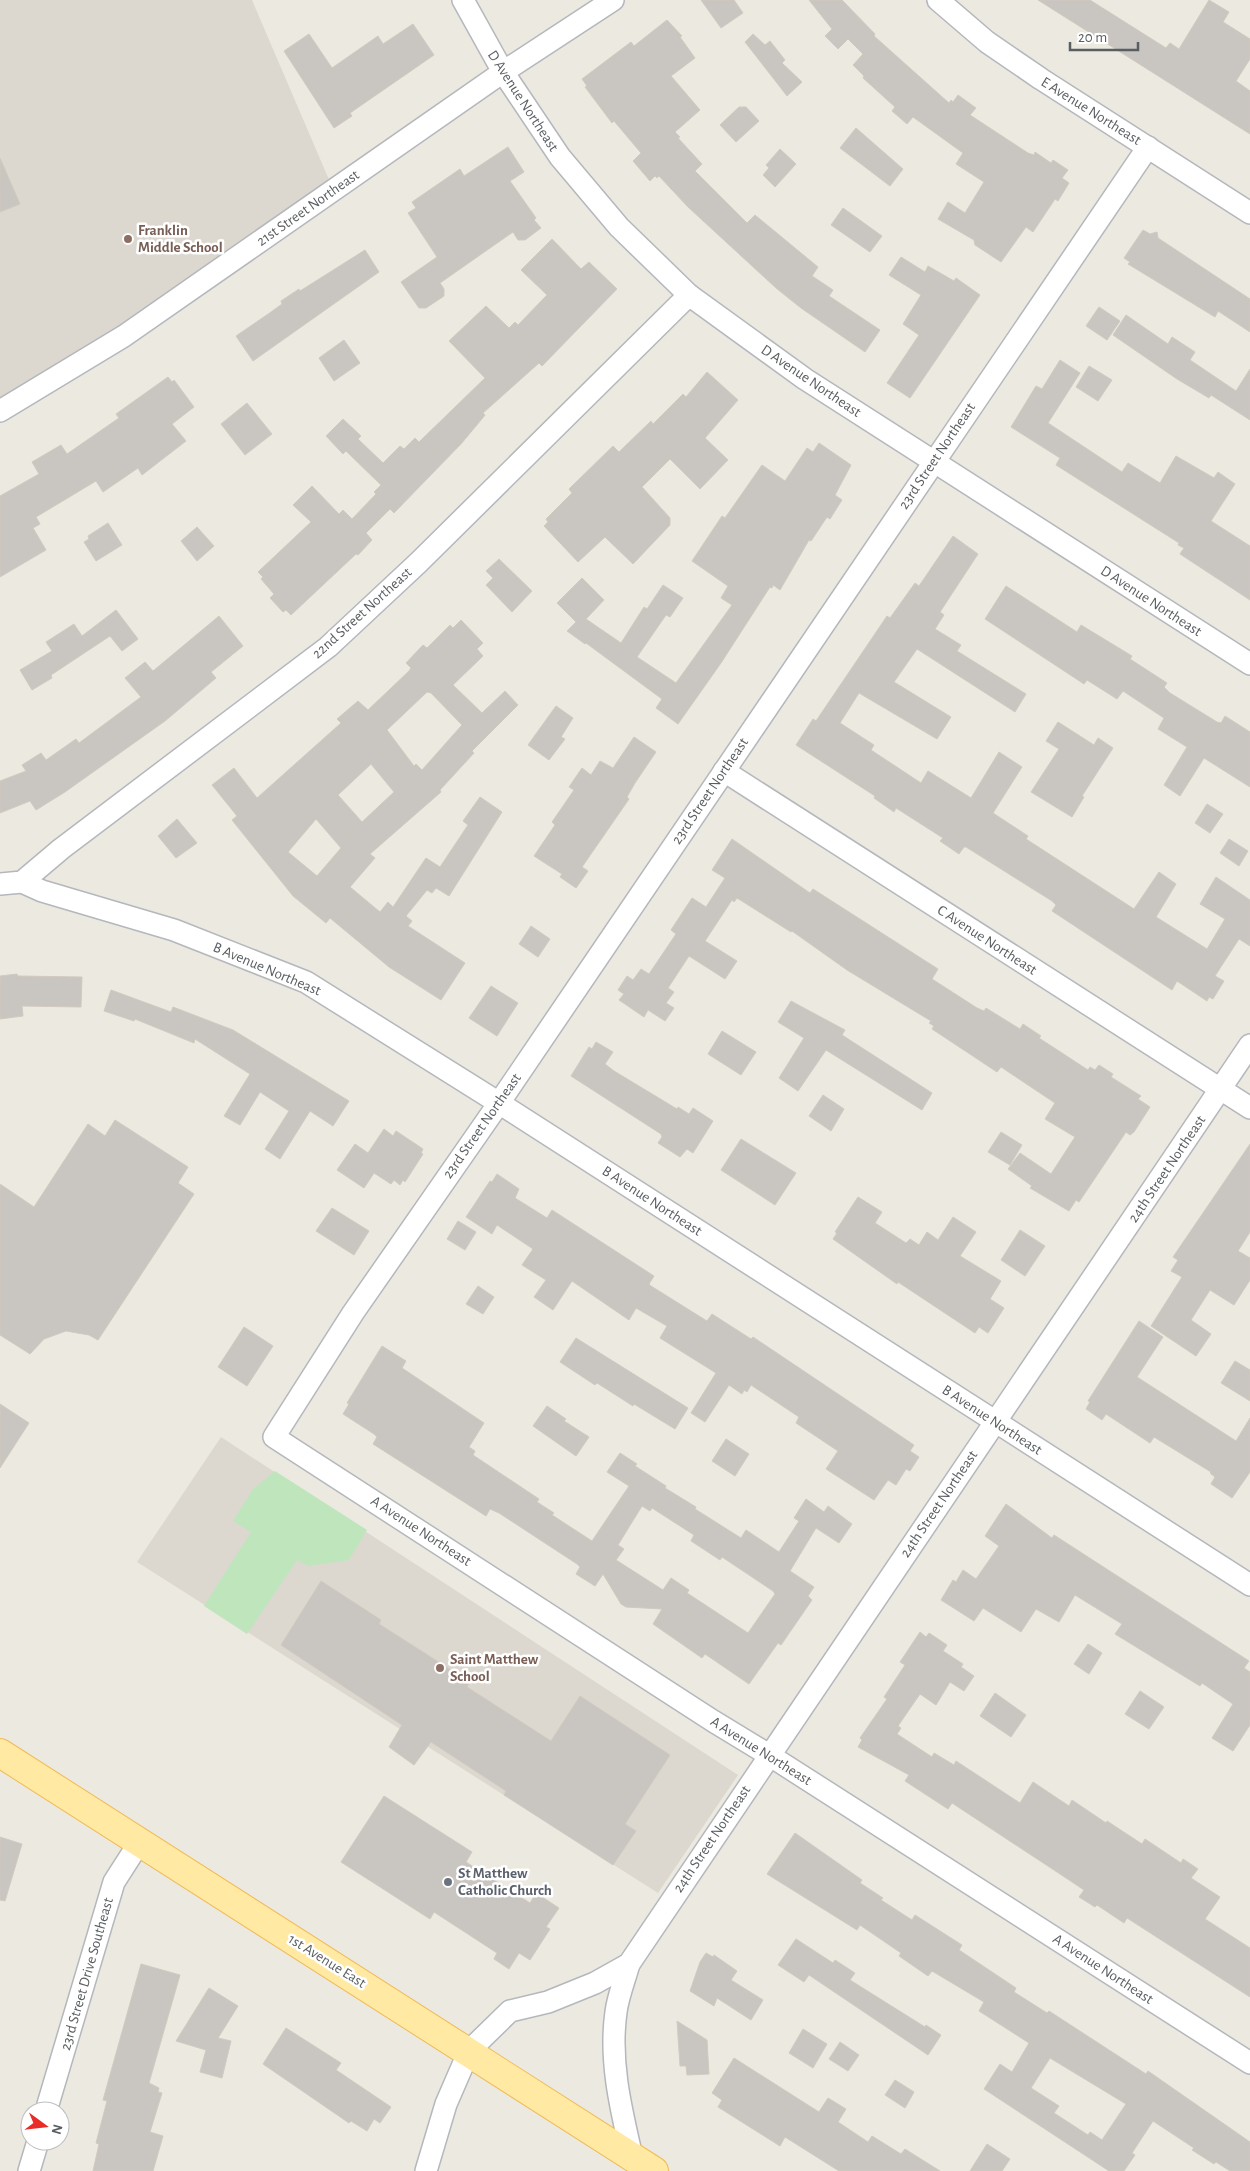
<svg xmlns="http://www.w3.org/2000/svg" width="1250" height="2171" font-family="'Alegreya Sans',sans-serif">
	<rect width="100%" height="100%" fill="#ece9e1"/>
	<g fill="#dcd8cf">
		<path d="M0 0H252L330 182 0 410Z"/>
		<path d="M221 1437 738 1775 658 1893 137 1562Z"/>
	</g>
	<path fill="#bfe5bc" d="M275 1471 367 1530 349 1560 308 1566 297 1560 247 1634 204 1606 251 1532 233 1521 253 1489Z"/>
	<g fill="#c9c5c0" stroke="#d1cabf" fill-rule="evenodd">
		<path d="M701 0H734L743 13 721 28Z"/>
		<path d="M809 0H842L875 34 874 36 949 103 951 100 953 102 958 95 976 108 970 115 1028 153 1034 155 1035 152 1051 163 1053 160 1068 170 1062 178 1069 183 1058 201 1055 199 1033 232 1026 227 1001 262 975 245 974 240 938 219 948 202 965 213 984 182 956 164 963 153 913 117 907 124 892 111 895 107 863 78 864 76 853 65 863 54 848 39 838 49 825 36 832 29Z"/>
		<path d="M1038 0H1090L1166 48 1170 43 1179 49 1209 0 1229 12 1223 22 1250 39V59L1236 81 1250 91V134Z"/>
		<path d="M667 20 682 36 680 37 695 58 671 76 700 110 675 132 680 137 678 138 702 164 695 171 747 223 755 215 818 267 812 276 833 290 829 296 880 330 865 352 801 308 776 288 688 207 659 176 657 178 655 176 650 181 633 161 641 153 614 121 612 123 585 87 587 86 582 79 631 42 634 46Z"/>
		<path d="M413 24 434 55 350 113 352 116 334 128 284 51 309 34 332 68 378 36 383 44Z"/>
		<path d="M753 34 765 45 770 41 785 60 782 63 802 82 787 96 745 42Z"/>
		<path d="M739 107H746L759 121 736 142 720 125Z"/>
		<path d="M856 128 903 169 890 186 840 148Z"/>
		<path d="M508 147 524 172 510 181 536 218 534 220 541 228 525 240H518L513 232 440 283 444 289V296L426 308H419L401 282 437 257 408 213 416 208 412 202 460 169 464 176Z"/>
		<path d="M780 149 796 164 775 187 763 175 769 168 766 165Z"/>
		<path d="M0 158 20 204 0 212Z"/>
		<path d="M843 208 882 236 870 252 831 225Z"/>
		<path d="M1143 230 1150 234 1157 232 1158 238 1250 299V332L1218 311 1215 317 1128 264 1130 262 1124 258Z"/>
		<path d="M552 239 581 269 589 262 617 289 542 366 539 363 483 413 485 415 481 420 461 444 394 513 390 509 366 533 372 540 358 555 356 554 291 615 286 610 283 612 270 598 274 594 261 579 263 577 258 572 311 522 293 505 312 486 339 514 343 510 352 519 376 494 374 492 381 485 346 451 343 454 326 436 343 419 361 436 358 439 383 463 400 446 404 449 415 438 419 442 485 378 449 341 486 306 509 328 515 322 518 325 547 295 521 270Z"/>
		<path d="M365 250 379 272 253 361 236 336 271 312 282 304 281 301 299 289 300 291Z"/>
		<path d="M901 257 925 272 928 266 954 281 956 278 980 295 910 398 887 383 919 335 903 324 921 295 889 275Z"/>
		<path d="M1099 307 1120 321 1107 340 1086 326Z"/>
		<path d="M1126 315 1168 344 1172 337 1195 352 1190 360 1236 391 1250 369V420L1211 395 1209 398 1177 379 1113 335Z"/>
		<path d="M344 340 360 363 334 381 319 358Z"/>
		<path d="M1060 360 1080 373 1048 423 1122 472 1128 463 1160 483 1176 456 1214 478 1218 472 1235 484 1211 521 1250 546V600L1180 554 1184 548 1178 545 1179 543 1056 465 1060 458 1011 427 1036 386 1042 389Z"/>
		<path d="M1089 366 1112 380 1098 401 1076 387Z"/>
		<path d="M707 372 738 400 705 438 728 460 700 489 670 459 642 487 670 518V525L633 564 605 537 578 562 544 526 548 522 546 519 572 493 569 489 613 446 619 452 621 450 651 421 653 424 683 394 686 397Z"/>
		<path d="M168 377 172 382 174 380 194 407 172 424 186 441 142 475 138 468 103 492 96 481 36 517 40 524 33 528 46 550 0 577V496L39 474 32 462 61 445 67 454 119 418 116 414Z"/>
		<path d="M247 403 272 434 245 455 221 424Z"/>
		<path d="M819 443 851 465 835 495 842 500 830 519 827 517 811 541 809 540 780 590 773 585 772 588 770 587 721 663 678 724 656 708 662 699 586 643 585 644 567 631 576 622 557 603 582 578 604 600 586 619 621 643 644 607 647 609 663 585 683 598 670 617 666 615 637 657 676 683 732 605 721 598 728 586 692 561 722 516 725 518 762 465 785 481 807 448 813 452Z"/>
		<path d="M108 523 122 545 96 561 84 542 89 539 88 536Z"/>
		<path d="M197 527 214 546 197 561 181 541Z"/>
		<path d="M953 536 978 554 940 612 944 615 935 629 961 645 957 651 1026 694 1015 712 917 649 894 682 951 717 937 739 859 693 840 723 874 745 871 750 921 783 928 771 971 798 999 752 1022 767 993 813 1028 836 1026 839 1134 909 1159 872 1176 884 1156 917 1207 949 1225 919 1200 904 1216 877 1250 900V946L1239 939 1215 976 1224 981 1213 999 1209 997 1207 1001 1177 981 1172 990 1052 911 1056 905 1052 901 966 847H964L959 854 940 841 943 838 896 808 894 812 874 798 875 796 796 745 813 719 816 721 887 616 890 618 915 583 919 586Z"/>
		<path d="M499 559 532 591 512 612 486 585 493 578 486 571Z"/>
		<path d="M1006 586 1077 632 1081 625 1132 656 1130 659 1167 683 1164 687 1170 693 1217 722 1221 723 1225 716 1250 732V787L1204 758 1180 796 1164 785 1187 747 1158 729 1164 718 1123 691 1117 699 1087 680 1084 684 985 619Z"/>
		<path d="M116 610 138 639 122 651 110 636 51 675 52 678 32 690 20 670 52 651 46 642 74 624 82 636Z"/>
		<path d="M219 616 243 646 211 672 216 678 165 721 65 792 36 810 30 801 0 813V781L26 771 22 765 41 753 46 760 76 739 79 743 141 697 125 678 145 662 153 671Z"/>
		<path d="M461 620 483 643 477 649 483 656 453 685 482 713 505 691 518 705 472 751 474 753 440 790 441 792 370 854 375 858 350 887 380 912 388 902 393 907 426 858 440 867 468 825 463 821 480 797 502 812 449 896 436 888 432 893 427 890 406 916 412 921 408 926 465 963 441 1000 389 967 330 918 326 923 293 896 232 820 237 816 212 785 234 768 257 798 341 723 337 719 358 701 368 710 409 671 411 668 406 663 423 645 427 648 450 625 453 628ZM427 692 431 693 462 725 422 770 416 764 414 766 387 730ZM371 764 394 792 362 822 338 795ZM316 819 341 848 317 876 288 852Z"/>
		<path d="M556 706 573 718 561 737 565 739 549 760 528 745Z"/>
		<path d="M1058 722 1094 745 1098 738 1113 748 1082 796 1084 797 1072 817 1031 792 1059 749 1046 741Z"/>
		<path d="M634 737 656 752 635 783 627 797 629 799 582 867 588 871 576 888 560 877 562 874 534 856 555 825 552 822 574 790 569 787 582 768 591 775 600 761 613 768Z"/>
		<path d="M1207 804 1223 814 1210 833 1195 823Z"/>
		<path d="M177 819 197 843 176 858 158 836Z"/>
		<path d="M732 839 810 893 813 889 938 969 932 979 977 1008 984 1011 986 1008 1020 1029 1023 1024 1041 1036 1039 1038 1088 1070 1090 1067 1095 1070 1099 1065 1113 1074 1111 1077 1141 1096 1138 1099 1150 1107 1134 1132 1130 1135 1126 1132 1079 1202 1076 1200 1069 1211 1030 1188 1032 1186 1008 1169 1020 1153 1051 1174 1075 1137 1045 1119 1055 1103 1001 1067 997 1072 932 1029 934 1026 929 1023 931 1021 847 970 792 931 791 932 737 898 734 902 732 900 705 941 737 961 725 979 689 956 668 988 674 992 666 1003 674 1008 665 1021 648 1010 644 1017 619 1000 624 994 618 990 627 976 633 980 641 969 649 974 676 934 671 930 692 898 706 907 725 878 712 870Z"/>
		<path d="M1229 839 1248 851 1239 866 1220 853Z"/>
		<path d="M531 926 550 939 538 957 519 944Z"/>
		<path d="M17 974 18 976 82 977 81 1007 22 1006 23 1016 0 1019V976Z"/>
		<path d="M491 986 518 1003 497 1036 469 1018Z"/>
		<path d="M111 990 171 1012 173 1007 233 1030 349 1101 333 1126 310 1111 280 1159 265 1149 289 1111 260 1092 240 1125 224 1116 250 1074 195 1039 194 1043 135 1019 134 1021 104 1011Z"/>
		<path d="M791 1001 845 1030 842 1035 932 1093 922 1110 826 1050 798 1091 779 1078 804 1038 778 1022Z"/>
		<path d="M722 1031 756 1052 741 1075 708 1054Z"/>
		<path d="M596 1042 613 1052 605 1064 614 1071 677 1109 678 1107 689 1114 693 1108 713 1121 693 1153 687 1149 680 1157 658 1143 662 1137 661 1134 571 1076 589 1047 592 1049Z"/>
		<path d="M823 1095 844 1109 831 1131 809 1116Z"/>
		<path d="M115 1120 188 1167 178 1183 194 1194 98 1340 89 1335 66 1331 44 1339 30 1354 0 1335V1184L34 1207 88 1124 105 1136Z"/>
		<path d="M384 1129 393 1136 396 1131 423 1149 421 1153 423 1154 405 1182 403 1180 400 1185 394 1180 391 1184 374 1173 364 1188 337 1170 355 1144 368 1153Z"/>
		<path d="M1001 1132 1022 1145 1010 1165 988 1152Z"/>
		<path d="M741 1139 796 1173 775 1205 721 1170Z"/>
		<path d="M1250 1144V1232L1238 1251 1250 1258V1280L1234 1305 1210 1290 1191 1320 1211 1334 1196 1356 1151 1326 1182 1277 1171 1271 1178 1260 1173 1257Z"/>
		<path d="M497 1174 519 1189 515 1198 547 1218 552 1210 654 1276 649 1284 651 1286 707 1321 712 1314 751 1339 753 1337 914 1445 910 1451 919 1457 910 1471 906 1469 896 1485 888 1480 874 1500 826 1469 838 1451 796 1423 799 1417 751 1385 747 1392 744 1390 742 1394 729 1385 705 1422 691 1413 716 1373 660 1338 667 1326 636 1308 629 1320 572 1281 553 1310 534 1297 546 1280 522 1265 533 1249 497 1225 492 1234 466 1217 490 1181 492 1182Z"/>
		<path d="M858 1197 882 1212 875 1223 906 1243 910 1239 919 1245 927 1232 938 1240 953 1217 976 1232 960 1256 1001 1281 990 1299 1004 1308 988 1333 979 1327 975 1333 898 1282 897 1284 833 1239 837 1233 835 1232Z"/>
		<path d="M332 1208 369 1231 354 1255 316 1231Z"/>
		<path d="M458 1221 476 1232 465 1250 447 1239Z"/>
		<path d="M1020 1230 1045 1246 1025 1276 1001 1260Z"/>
		<path d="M478 1286 494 1297 483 1314 466 1304Z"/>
		<path d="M1139 1321 1163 1337 1137 1377 1236 1441 1250 1418V1472L1232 1498 1211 1484 1215 1477 1210 1473 1211 1472 1154 1437 1150 1443 1106 1414 1102 1420 1086 1409 1090 1402 1088 1401Z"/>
		<path d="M244 1327 273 1346 247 1386 218 1367Z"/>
		<path d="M576 1338 688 1408 675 1429 634 1404 633 1406 597 1383 595 1385 560 1362Z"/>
		<path d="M382 1346 406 1361 402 1368 484 1423 469 1447 475 1451 473 1455 539 1499 537 1502 554 1513 552 1515 592 1541 629 1486 607 1472 620 1453 637 1464 635 1466 666 1486 665 1488 696 1507 695 1509 741 1538 746 1530 779 1552 799 1521 794 1518 806 1499 824 1512 828 1506 852 1524 839 1543 816 1528 790 1571 814 1587 808 1596 812 1600 781 1645 778 1643 749 1684 705 1654 702 1658 653 1624 662 1609 626 1607 621 1604 603 1574 595 1586 576 1574 580 1567 577 1564 499 1513 490 1509 486 1516 373 1444 377 1437 374 1434 343 1414 349 1404 347 1403ZM642 1506 650 1511 652 1508 694 1535 691 1541 720 1560 722 1557 773 1591 775 1594 748 1633 687 1593 689 1590 671 1578 663 1590 616 1560 624 1549 618 1545Z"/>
		<path d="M1235 1361 1250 1370V1401L1221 1383Z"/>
		<path d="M0 1404 29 1423 0 1468Z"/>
		<path d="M547 1406 566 1419 564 1421 589 1437 576 1456 533 1426Z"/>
		<path d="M726 1439 749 1454 735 1476 712 1461Z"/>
		<path d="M1006 1504 1052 1538 1054 1535 1249 1661 1244 1668 1250 1672V1725L1233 1751 1212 1738 1233 1704 1202 1683 1200 1686 1115 1634 1122 1624 1075 1595 1059 1622 1036 1609 1021 1632 983 1608 974 1621 941 1600 953 1580 956 1582 963 1570 976 1579 999 1546 985 1536Z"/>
		<path d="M321 1581 381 1620 379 1624 470 1682 467 1687 551 1741 580 1696 670 1755 625 1824 636 1831 613 1865 504 1795 506 1791 431 1742 414 1765 389 1747 402 1725 281 1645Z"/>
		<path d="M920 1632 926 1637 929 1633 947 1645 943 1651 963 1664 961 1667 974 1676 964 1691 950 1682 936 1705 920 1694 898 1726 901 1728 897 1734 932 1757 934 1753 954 1765 956 1761 1020 1803 1033 1782 1069 1806 1072 1800 1106 1823 1107 1821 1142 1844 1145 1839 1181 1863 1183 1859 1198 1869 1191 1878 1220 1897 1205 1919 1250 1948V1997L1127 1918 1124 1923 1097 1905 1095 1907 1079 1897 1084 1890 1063 1876 952 1803 948 1809 905 1781 909 1775 858 1747 862 1740 860 1738 887 1699 884 1697 905 1665 900 1662Z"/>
		<path d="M1088 1644 1102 1653 1089 1674 1074 1664Z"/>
		<path d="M1140 1691 1164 1707 1149 1729 1125 1714Z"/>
		<path d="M995 1693 1026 1715 1011 1737 980 1716Z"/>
		<path d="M384 1796 472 1852 466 1862 530 1903 536 1893 559 1908 546 1927 550 1929 530 1960 519 1953 509 1969 494 1959 497 1953 434 1912 430 1919 341 1862Z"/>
		<path d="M795 1833 862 1880 860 1883 883 1898 881 1900 912 1920 915 1915 962 1945 959 1950 1016 1988 1014 1992 1047 2013 1049 2011 1146 2074 1148 2071 1250 2142V2171H1230L1216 2162 1214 2164 1192 2150 1194 2148 1153 2121 1132 2153 1135 2155 1124 2171H1109L984 2089 1000 2064 1012 2072 1029 2043 979 2011 984 2002 932 1971 928 1976 899 1956 901 1953 860 1925 857 1930 767 1874ZM1050 2058 1126 2104 1102 2140 1090 2132 1088 2135 1054 2113 1059 2106 1031 2088Z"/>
		<path d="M0 1837 22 1844 5 1901 0 1900Z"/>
		<path d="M796 1939 833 1963 835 1960 855 1973 850 1980 925 2027 926 2025 941 2035 928 2055 809 1975 804 1982 778 1965Z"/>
		<path d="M706 1953 713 1957 714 1955 737 1971 731 1980 763 2000 751 2020 717 1998 714 2006 690 1991 700 1962Z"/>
		<path d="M141 1964 180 1975 149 2083 159 2088 158 2092 162 2093 150 2132 163 2136 153 2171H93L99 2144 96 2143 107 2101 103 2100Z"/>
		<path d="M209 1988 238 2006 218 2038 231 2041 222 2078 200 2072 206 2050 176 2041Z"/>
		<path d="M677 2021 707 2040 709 2074 687 2075 686 2066H680Z"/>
		<path d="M286 2028 341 2063 336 2070 391 2107 380 2123 374 2119 367 2131 351 2121 349 2123 263 2064Z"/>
		<path d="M803 2029 827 2044 813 2068 789 2053Z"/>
		<path d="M840 2042 859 2055 848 2071 829 2059Z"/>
		<path d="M734 2058 819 2112 828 2098 846 2109 838 2122 868 2142 872 2136 901 2154 905 2149 940 2171H839L785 2137 780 2146 718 2107 722 2100 712 2093Z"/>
		<path d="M895 2080 914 2092 905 2108 885 2095Z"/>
		<path d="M987 2144 1010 2159 1002 2171H970Z"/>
	</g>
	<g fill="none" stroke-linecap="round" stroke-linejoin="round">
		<g stroke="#b4b7bc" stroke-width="24">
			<g id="street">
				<path d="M463 0 503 72 560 157 619 227 689 295 805 379 1250 664"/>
				<path d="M938 0 987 42 1041 79 1250 213"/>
				<path d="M1148 147 499 1103 353 1313 274 1437 713 1721 769 1755 1250 2063"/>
				<path d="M0 411 124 336 503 72 613 0"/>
				<path d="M724 771 1250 1108"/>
				<path d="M22 882 42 891 174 930 306 982 499 1103 1250 1585"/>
				<path d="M0 884 22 882 61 849 328 647 418 563 689 295"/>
				<path d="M629 1964C625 1979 618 1996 616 2012 609 2061 621 2109 632 2157"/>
				<path d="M46 2111 114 1882 139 1843"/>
				<path d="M29 2171 38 2141"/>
				<path d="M426 2171 446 2104 469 2051 510 2011 548 2002 595 1983 629 1964 1250 1045"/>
			</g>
		</g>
		<g stroke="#f1ba55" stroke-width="30">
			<path id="primary" d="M0 1753 654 2171"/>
		</g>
		<use href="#street" stroke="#fff" stroke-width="21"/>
		<use href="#primary" stroke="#ffe9a3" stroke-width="28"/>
	</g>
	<g fill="#8d6e63" stroke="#fff" stroke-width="2">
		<circle cx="128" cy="239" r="5"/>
		<circle cx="440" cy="1668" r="5"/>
	</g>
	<circle fill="#6b7280" stroke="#fff" stroke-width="2" cx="448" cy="1882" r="5"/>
	<g text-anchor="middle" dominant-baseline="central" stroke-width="5" stroke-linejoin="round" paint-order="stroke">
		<g font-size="15" fill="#595e62" stroke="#fff">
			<text transform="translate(523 101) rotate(57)">D Avenue Northeast</text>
			<text transform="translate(1091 111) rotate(32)">E Avenue Northeast</text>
			<text transform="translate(308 208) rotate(-35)">21st Street Northeast</text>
			<text transform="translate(811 381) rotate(34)">D Avenue Northeast</text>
			<text transform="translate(937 456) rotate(-56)">23rd Street Northeast</text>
			<text transform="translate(1151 601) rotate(33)">D Avenue Northeast</text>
			<text transform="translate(362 613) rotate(-42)">22nd Street Northeast</text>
			<text transform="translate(710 791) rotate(-56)">23rd Street Northeast</text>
			<text transform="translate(987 940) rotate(33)">C Avenue Northeast</text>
			<text transform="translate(267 969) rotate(23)">B Avenue Northeast</text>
			<text transform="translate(482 1126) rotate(-55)">23rd Street Northeast</text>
			<text transform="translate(1167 1169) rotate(-56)">24th Street Northeast</text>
			<text transform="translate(652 1201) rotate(33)">B Avenue Northeast</text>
			<text transform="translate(992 1420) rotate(33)">B Avenue Northeast</text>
			<text transform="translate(939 1504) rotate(-56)">24th Street Northeast</text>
			<text transform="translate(421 1531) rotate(33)">A Avenue Northeast</text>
			<text transform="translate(761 1751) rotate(32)">A Avenue Northeast</text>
			<text transform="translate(712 1839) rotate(-56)">24th Street Northeast</text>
			<text transform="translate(327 1961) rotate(32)">1st Avenue East</text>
			<text transform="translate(1103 1969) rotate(33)">A Avenue Northeast</text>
			<text transform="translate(87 1974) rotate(-74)">23rd Street Drive Southeast</text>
		</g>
		<g font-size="15" font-weight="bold" fill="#785e54" stroke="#fff" text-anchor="start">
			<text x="138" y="230">Franklin<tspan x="138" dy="17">Middle School</tspan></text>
			<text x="450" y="1659">Saint Matthew<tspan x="450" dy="17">School</tspan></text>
		</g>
		<g font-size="15" font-weight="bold" fill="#5b616d" stroke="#fff" text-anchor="start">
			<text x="458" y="1873">St Matthew<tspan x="458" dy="17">Catholic Church</tspan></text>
		</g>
	</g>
	<g transform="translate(45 2126) rotate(105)"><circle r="24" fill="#ffffff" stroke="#bdbfc0"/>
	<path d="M0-4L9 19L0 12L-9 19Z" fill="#e92b2a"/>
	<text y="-8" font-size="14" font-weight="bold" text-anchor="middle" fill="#595e62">N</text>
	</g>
	<path d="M1070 42v8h68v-8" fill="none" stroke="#595e62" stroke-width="2.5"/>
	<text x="1078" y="42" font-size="15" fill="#595e62" stroke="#ffffff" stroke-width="4" paint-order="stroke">20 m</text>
</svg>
